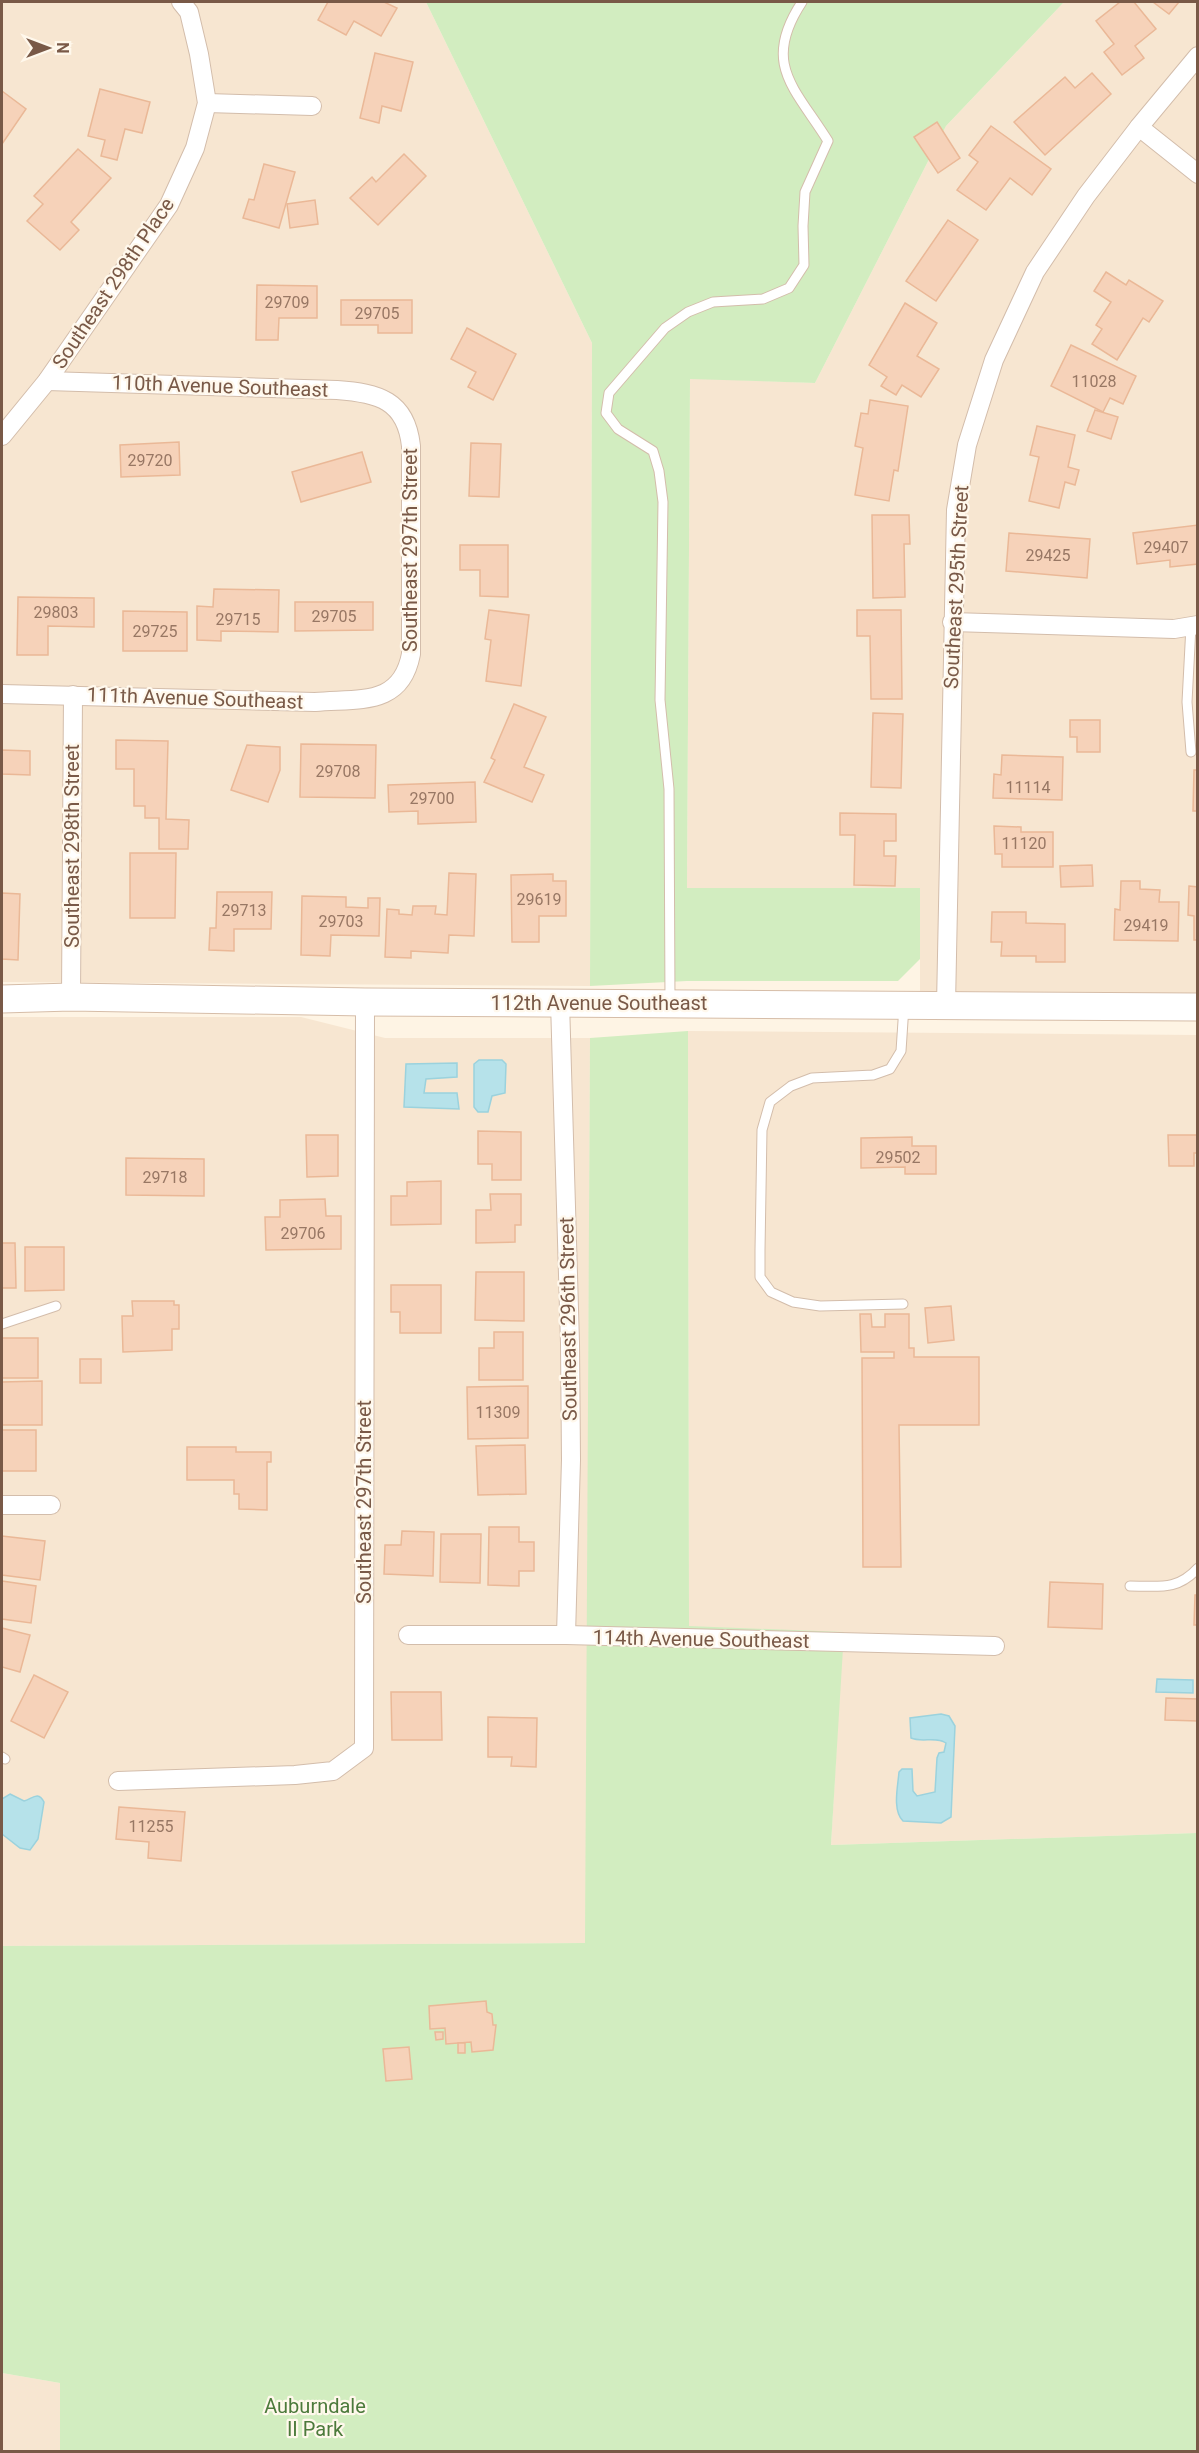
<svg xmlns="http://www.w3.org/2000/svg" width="1199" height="2453" font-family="Roboto,sans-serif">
	<rect width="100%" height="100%" fill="#fef4e4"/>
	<g fill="#f7e6d1">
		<path d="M2 2H426L592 343 590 986 2 982Z"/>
		<path d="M1064 2H1197V994L920 991V888H687L690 378 815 383 946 126Z"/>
		<path d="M2 1017H301L385 1038H590L586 1943 2 1946Z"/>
		<path d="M688 1031 1197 1035V1833L831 1845 843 1632 689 1627Z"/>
		<path d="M2 2373 60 2383V2451H2Z"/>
	</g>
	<g fill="#d2edc0">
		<path d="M426 2H1064L946 126 815 383 690 379 687 888H920V959L898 981H687L590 986 592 343Z"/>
		<path d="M688 1031 689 1626 844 1632 831 1845 1197 1833V2451H60V2383L2 2373V1946L585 1943 590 1038Z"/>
	</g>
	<g fill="#b6e2ea" stroke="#9bd2dd" stroke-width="1.5">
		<path d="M479 1060H502L506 1064 505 1093 492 1096 488 1112H478L474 1107V1064Z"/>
		<path d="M457 1063V1077L426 1079 424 1093H457L459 1109 404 1107 406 1064Z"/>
		<path d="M1157 1679 1193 1680V1693L1156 1692Z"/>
		<path d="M941 1714 949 1716 955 1726 951 1817 941 1823 903 1821C892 1810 898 1786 899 1772L902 1769H912L913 1791 917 1796 935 1792 937 1758 939 1753 944 1752 946 1743C936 1736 922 1743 911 1738L910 1718Z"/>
		<path d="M10 1794 24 1801C32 1799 38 1790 44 1802L38 1839 30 1850 20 1848 2 1834V1799Z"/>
	</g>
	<g fill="#f6d2b9" stroke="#eab897" stroke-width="1.5">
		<path d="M328 2H384L397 8 381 36 354 21 346 35 318 20Z"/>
		<path d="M1120 2H1134L1156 29 1135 46 1144 58 1122 75 1104 52 1114 44 1096 21Z"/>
		<path d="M1153 2H1179L1169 14Z"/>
		<path d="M375 53 413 62 401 111 382 106 379 123 360 118Z"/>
		<path d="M1092 73 1111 94 1045 155 1014 122 1065 77 1075 88Z"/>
		<path d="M100 89 150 102 142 133 125 129 117 160 101 156 105 140 88 136Z"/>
		<path d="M2 91 26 109 2 144Z"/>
		<path d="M937 122 960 158 938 173 914 137Z"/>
		<path d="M991 126 1051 169 1032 195 1010 178 986 210 957 190 978 162 969 155Z"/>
		<path d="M78 149 111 178 71 222 79 230 60 250 27 221 43 204 34 196Z"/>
		<path d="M404 154 426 176 378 225 350 198 372 177 376 182Z"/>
		<path d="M264 164 295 172 279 228 243 218 249 199 254 200Z"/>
		<path d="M315 200 318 224 290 228 287 204Z"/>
		<path d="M948 220 978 240 936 301 906 281Z"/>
		<path d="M1106 272 1126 285 1129 280 1163 301 1149 322 1143 318 1117 360 1092 344 1102 329 1096 325 1111 302 1094 291Z"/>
		<path d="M257 285 317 286V318H279L278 340H256Z"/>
		<path d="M341 300H412V333H378V325H341Z"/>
		<path d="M905 303 937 323 917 356 939 369 921 397 902 385 896 395 881 386 887 377 869 365Z"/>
		<path d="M467 328 516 354 493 400 468 387 476 372 451 359Z"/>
		<path d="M1071 345 1136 376 1123 404 1110 398 1103 412 1051 386Z"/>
		<path d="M870 400 908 406 898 471 894 470 889 501 855 495 863 448 855 446 861 413 868 414Z"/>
		<path d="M1095 410 1118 417 1111 439 1087 431Z"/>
		<path d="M1037 426 1075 435 1068 467 1079 470 1075 485 1065 482 1059 508 1029 501 1039 457 1030 455Z"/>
		<path d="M179 442 180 475 121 477 120 445Z"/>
		<path d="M471 443 501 444 499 497 469 496Z"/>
		<path d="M362 452 371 482 301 502 292 472Z"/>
		<path d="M872 515H909L910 544H904L905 597 873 598Z"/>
		<path d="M1198 525V564L1170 567V560L1137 564 1133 533Z"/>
		<path d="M1009 533 1090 539 1087 578 1006 571Z"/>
		<path d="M460 545H508V597L480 596V570H460Z"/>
		<path d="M214 589 279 590 278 632 221 631V641L197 640V606L213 607Z"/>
		<path d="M18 597 94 598V627L48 626V655H17Z"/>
		<path d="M295 602H373V630L295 631Z"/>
		<path d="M489 610 529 615 521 686 486 681 491 640 485 639Z"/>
		<path d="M857 610H901L902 699H871L870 636H857Z"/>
		<path d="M123 611 187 612V651H123Z"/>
		<path d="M514 704 546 717 524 767 544 775 532 802 484 782 495 760 491 758Z"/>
		<path d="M873 713 903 714 901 788 871 787Z"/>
		<path d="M1070 720H1100V752H1077V737H1070Z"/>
		<path d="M116 740 168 741 166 819 189 820 188 849H159V818H145V806H134V769H116Z"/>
		<path d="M301 744 376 745 375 798 300 797Z"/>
		<path d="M247 745 280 747V770L268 802 231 790Z"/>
		<path d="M2 750 30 751V775L2 774Z"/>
		<path d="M1002 755 1063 757 1062 800 993 798 994 774 1001 775Z"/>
		<path d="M1194 770H1198V811H1193Z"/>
		<path d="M475 782 476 822 418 824V811L389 812 388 785Z"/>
		<path d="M840 813 896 814V841H884V856H896L895 886 854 885 855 835H840Z"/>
		<path d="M994 826 1021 827V832H1053V867H1002V854H995Z"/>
		<path d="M130 853H176L175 918H130Z"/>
		<path d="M1092 865 1093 886 1061 887 1060 866Z"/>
		<path d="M449 873 476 874 474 936 449 935 448 953 411 951V958L385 957 387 909 399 910V914L412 915 413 906H436L435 914 447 915Z"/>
		<path d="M553 874V881H566V916H539V942H512L511 875Z"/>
		<path d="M1121 881H1140V889L1160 890 1159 902H1179L1178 941 1114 940 1115 909 1120 910Z"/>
		<path d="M1189 886 1198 887V940H1194V916L1188 915Z"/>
		<path d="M217 892H272L271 929H234V951L209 950 210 928H216Z"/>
		<path d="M2 893 20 894 18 960 2 959Z"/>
		<path d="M302 896 346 897V907L368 908V898H380L379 936 331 935 330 956 301 955Z"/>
		<path d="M992 912H1026V923L1065 924V962H1036V956H1001L1002 942H991Z"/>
		<path d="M478 1131 521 1132V1180H492V1164H478Z"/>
		<path d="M306 1135H338V1176L307 1177Z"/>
		<path d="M1168 1135H1198V1153H1194V1166H1169Z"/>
		<path d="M912 1137V1146H936V1174H905V1167L861 1168V1138Z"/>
		<path d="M126 1158 204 1159V1196L126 1195Z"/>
		<path d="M441 1181V1224L391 1225V1196H407V1182Z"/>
		<path d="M490 1194H521V1225H515V1242L476 1243V1210H491Z"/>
		<path d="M325 1199 326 1216H341V1249L266 1250 265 1217H280V1200Z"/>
		<path d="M2 1243H15L16 1288H2Z"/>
		<path d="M25 1247H64V1290L25 1291Z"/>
		<path d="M476 1272H524V1321L475 1320Z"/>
		<path d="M391 1285H441V1333H400V1312H391Z"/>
		<path d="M132 1301H174V1305H179V1329H172V1350L123 1352 122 1316H133Z"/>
		<path d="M951 1306 954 1340 928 1343 925 1308Z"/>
		<path d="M860 1314H871L872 1327H885V1314H909V1348H914V1357H979V1425H899L901 1567H863L862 1358H894V1352H861Z"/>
		<path d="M494 1332H523V1380H479V1348H494Z"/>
		<rect x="2" y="1338" width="36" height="40"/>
		<rect x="80" y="1359" width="21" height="24"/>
		<path d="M42 1381V1425H2V1382Z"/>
		<path d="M528 1386V1438L468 1439 467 1387Z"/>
		<rect x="2" y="1430" width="34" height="41"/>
		<path d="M525 1445 526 1494 478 1495 476 1446Z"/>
		<path d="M187 1447H236V1452H271V1462H267V1510L239 1509V1494H234V1480H187Z"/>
		<path d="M489 1527H519V1542H534V1571H519V1586L488 1585Z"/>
		<path d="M402 1531 434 1532 433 1576 384 1574 385 1545H401Z"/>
		<path d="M441 1534H481L480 1583 440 1582Z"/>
		<path d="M2 1536 45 1541 40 1580 2 1575Z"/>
		<path d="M2 1581 36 1586 31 1623 2 1619Z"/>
		<path d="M1050 1582 1103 1584 1102 1629 1048 1627Z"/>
		<path d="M1195 1595H1198V1625H1194Z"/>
		<path d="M2 1628 30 1635 20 1672 2 1667Z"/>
		<path d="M34 1675 68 1692 44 1738 11 1721Z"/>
		<path d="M391 1692H441L442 1740H392Z"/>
		<path d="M1166 1698 1198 1699V1721L1165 1720Z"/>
		<path d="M488 1717 537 1718 536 1767 511 1766 512 1757H488Z"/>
		<path d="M119 1807 185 1812 181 1861 148 1858 149 1842 116 1839Z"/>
		<path d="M486 2001 487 2012 492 2014 493 2025H496L493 2050 472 2052 471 2042 446 2044 445 2028 430 2029 429 2006Z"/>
		<path d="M435 2032H443V2039L436 2040Z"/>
		<rect x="458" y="2043" width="7" height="10"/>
		<path d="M409 2047 412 2079 386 2081 383 2049Z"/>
	</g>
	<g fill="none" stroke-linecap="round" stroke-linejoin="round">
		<g stroke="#d3bdab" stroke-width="11">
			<g id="lane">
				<path d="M1191 626 1187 702 1191 752"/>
				<path d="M670 1001 669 789 660 700 663 502 659 471 653 451 618 429 606 413 609 393 665 328 688 312 713 302 763 299 789 288 804 265 803 226 805 192 828 141C795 88 761 64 802 2"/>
				<path d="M903 1304 820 1306 793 1302 771 1292 760 1277V1250L762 1130 770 1102 791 1086 812 1078 873 1075 890 1069 901 1051 904 1006"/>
				<path d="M2 1324 56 1306"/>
				<path d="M1130 1586C1159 1586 1177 1591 1198 1568"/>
				<path d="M2 1757 5 1759"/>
			</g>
		</g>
		<g stroke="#d3bdab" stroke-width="20">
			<g id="street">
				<path d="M207 103 312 106"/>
				<path d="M1139 127 1198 174"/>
				<path d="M2 436 47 381 169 205 195 148 207 103 199 54 189 12 181 2"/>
				<path d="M952 622 1174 629 1198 625"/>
				<path d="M2 694 315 702C359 698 401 707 411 654V446C406 400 378 393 337 390L47 381"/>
				<path d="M71 997 73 695"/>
				<path d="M560 1002 570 1343 571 1460 566 1635"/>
				<path d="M946 1005 956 510 967 445 994 360 1035 272 1086 196 1139 127 1198 56"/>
				<path d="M2 1505H51"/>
				<path d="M408 1635H566L995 1646"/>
				<path d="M118 1781 295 1775 333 1771 364 1748 365 1002"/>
			</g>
		</g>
		<g stroke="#d6bda8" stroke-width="29">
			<path id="secondary" d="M2 999 71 997 365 1002 1198 1007"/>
		</g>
		<use href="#lane" stroke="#fff" stroke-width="9"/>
		<use href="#street" stroke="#fff" stroke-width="18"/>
		<use href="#secondary" stroke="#fff" stroke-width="27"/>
	</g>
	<g text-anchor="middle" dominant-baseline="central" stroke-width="4.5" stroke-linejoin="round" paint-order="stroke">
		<g font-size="16" fill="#987764">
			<text x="287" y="302">29709</text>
			<text x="377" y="313">29705</text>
			<text x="1094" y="381">11028</text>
			<text x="150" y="460">29720</text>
			<text x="1166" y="547">29407</text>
			<text x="1048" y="555">29425</text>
			<text x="56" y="612">29803</text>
			<text x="334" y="616">29705</text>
			<text x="238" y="619">29715</text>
			<text x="155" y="631">29725</text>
			<text x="338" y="771">29708</text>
			<text x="1028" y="787">11114</text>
			<text x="432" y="798">29700</text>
			<text x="1024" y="843">11120</text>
			<text x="539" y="899">29619</text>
			<text x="244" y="910">29713</text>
			<text x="341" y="921">29703</text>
			<text x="1146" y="925">29419</text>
			<text x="898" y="1157">29502</text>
			<text x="165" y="1177">29718</text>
			<text x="303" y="1233">29706</text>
			<text x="498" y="1412">11309</text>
			<text x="151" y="1826">11255</text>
		</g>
		<g font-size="20" fill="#795947" stroke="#fff8ec">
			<text transform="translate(113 283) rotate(-56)">Southeast 298th Place</text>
			<text transform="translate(220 386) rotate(2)">110th Avenue Southeast</text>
			<text transform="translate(410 550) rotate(-90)">Southeast 297th Street</text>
			<text transform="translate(956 587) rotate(-87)">Southeast 295th Street</text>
			<text transform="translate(195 698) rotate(2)">111th Avenue Southeast</text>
			<text transform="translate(72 846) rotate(-90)">Southeast 298th Street</text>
			<text x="599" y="1003">112th Avenue Southeast</text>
			<text transform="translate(568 1319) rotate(-91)">Southeast 296th Street</text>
			<text transform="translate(364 1502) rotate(-90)">Southeast 297th Street</text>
			<text transform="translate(701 1639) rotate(1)">114th Avenue Southeast</text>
		</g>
		<g font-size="20" fill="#4c7a3b" stroke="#fff8ec">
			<text x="315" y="2406">Auburndale<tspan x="315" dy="23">II Park</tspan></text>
		</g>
	</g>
	<rect width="1199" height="2453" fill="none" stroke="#795947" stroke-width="6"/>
	<g transform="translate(48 48) rotate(90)" stroke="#fff8ec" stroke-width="4.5" paint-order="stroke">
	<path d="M0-4.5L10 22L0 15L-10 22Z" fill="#795947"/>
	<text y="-9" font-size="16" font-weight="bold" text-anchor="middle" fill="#795947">N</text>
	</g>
</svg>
